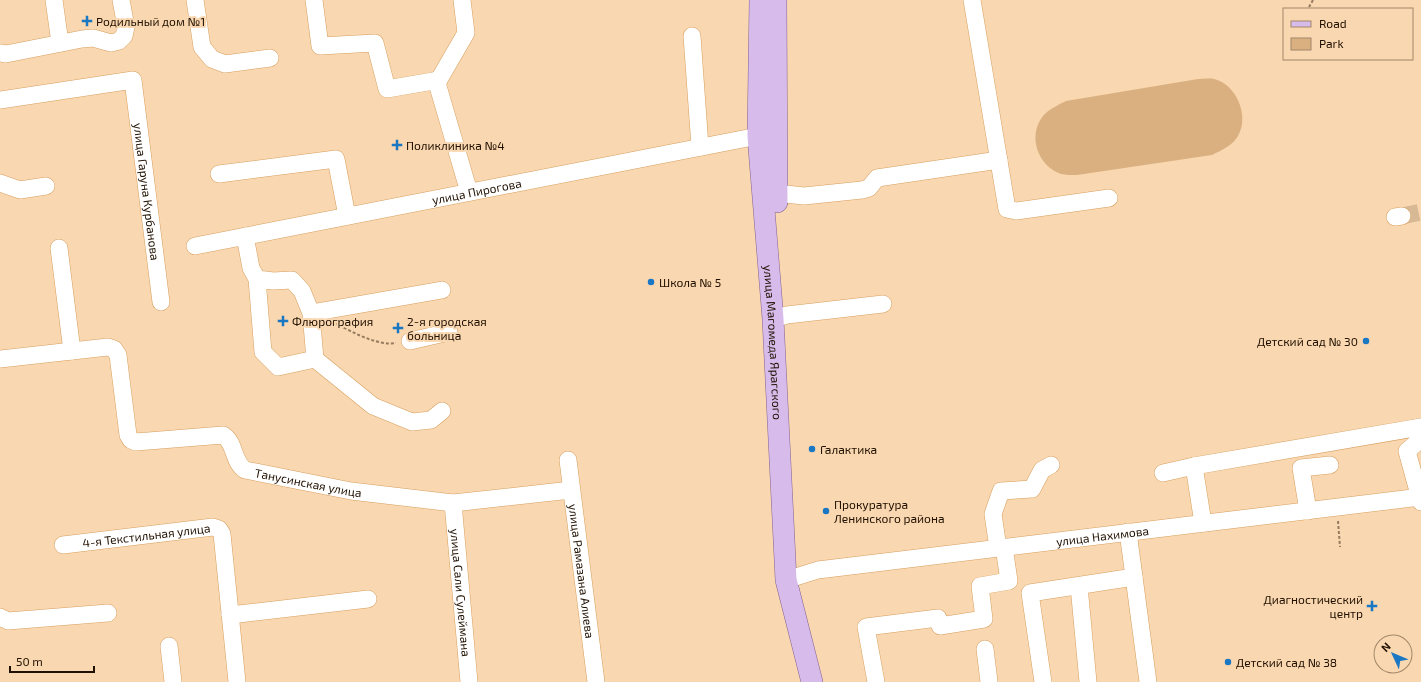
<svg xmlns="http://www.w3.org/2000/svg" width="1421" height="682" font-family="'Exo 2',sans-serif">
	<rect width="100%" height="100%" fill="#f9d7b0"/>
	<path fill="#dab080" d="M1198 79C1203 79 1209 78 1214 79 1236 84 1249 115 1239 134 1234 145 1222 150 1212 155L1077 175C1072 175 1066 175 1061 174 1038 166 1027 136 1043 116 1049 109 1058 105 1066 101Z"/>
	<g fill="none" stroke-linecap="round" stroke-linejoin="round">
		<path stroke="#d8b996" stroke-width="17" stroke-dasharray="17 8" stroke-linecap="butt" d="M1402 216 1421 212"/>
		<g stroke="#d79f5e" stroke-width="18">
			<g id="minor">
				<path d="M54 0 60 43"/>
				<path d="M195 0 202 47 212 59 225 64 270 58"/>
				<path d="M314 0 320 46 375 43 387 89 439 80"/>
				<path d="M462 0 466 33 437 83 469 192"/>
				<path d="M972 0 1007 209 1016 211 1109 198"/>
				<path d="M692 36 700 147"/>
				<path d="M0 53 6 54 82 39 93 38 111 43 119 41 124 36 126 27 121 0"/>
				<path id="s1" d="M0 100 133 80 161 302"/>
				<path d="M219 174 336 159 347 216"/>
				<path d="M0 183 20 190 46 186"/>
				<path d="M766 196 776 193 804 196 862 190 869 188 877 178 999 160"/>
				<path d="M1395 217 1402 216"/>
				<path d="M245 236 251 268 257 279 273 281 292 280 302 291 311 313 315 359 278 367 263 352 257 279"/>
				<path id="s2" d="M195 246 758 136"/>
				<path d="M59 248 72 351"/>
				<path d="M311 313 442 290"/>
				<path d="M773 319 787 315 883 304"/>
				<path d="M410 341 449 332"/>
				<path id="s3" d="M0 359 108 347 114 349 118 355 128 435 131 440 136 442 223 435C236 443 232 461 245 470L351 491 453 503 571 490"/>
				<path d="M315 359 373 406 412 422 431 420 442 411"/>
				<path d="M1421 439 1407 451 1421 502"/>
				<path id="s4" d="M568 460 596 682"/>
				<path d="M1194 466 1421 427"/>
				<path d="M1163 473 1194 466 1203 523"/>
				<path id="s5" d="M453 503 469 682"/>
				<path d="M1308 511 1301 468 1330 465"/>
				<path d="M1128 532 1148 682"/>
				<path id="s6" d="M63 545 213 527 219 529 222 534 237 682"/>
				<path d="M998 548 993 514 1001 491 1032 489 1042 470 1051 465"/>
				<path id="s7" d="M786 580 818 570 1421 497"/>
				<path d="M1079 586 1088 682"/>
				<path d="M230 615 368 599"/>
				<path d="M0 617 8 621 108 613"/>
				<path d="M169 646 173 682"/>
				<path d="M985 649 989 682"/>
				<path d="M876 682 866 627 938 618 940 626 984 619 980 586 1009 581 1004 547"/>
				<path d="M1043 682 1030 593 1134 577"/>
			</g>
		</g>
		<g stroke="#856290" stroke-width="22">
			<g id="major">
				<path id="s8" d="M760 0 758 136 773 319 786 580 812 682"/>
				<path d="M776 0 777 202"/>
			</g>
		</g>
		<g stroke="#957b5f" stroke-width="2" stroke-dasharray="3 2" stroke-linecap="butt">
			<path d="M1309 7 1313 0"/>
			<path d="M335 323C352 332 377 346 396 343"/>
			<path d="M1338 521 1340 547"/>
		</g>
		<use href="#minor" stroke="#fff" stroke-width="17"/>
		<use href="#major" stroke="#d6bbeb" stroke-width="21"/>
	</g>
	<g fill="#1a77c3" stroke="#f9d7b0" stroke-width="1.5">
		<path d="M85 15h4v4h4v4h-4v4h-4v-4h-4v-4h4z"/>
		<path d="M395 139h4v4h4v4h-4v4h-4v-4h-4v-4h4z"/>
		<circle cx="651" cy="282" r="4"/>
		<path d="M281 315h4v4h4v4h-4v4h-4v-4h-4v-4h4z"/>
		<path d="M396 322h4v4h4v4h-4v4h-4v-4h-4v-4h4z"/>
		<circle cx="1366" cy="341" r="4"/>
		<circle cx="812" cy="449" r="4"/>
		<circle cx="826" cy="511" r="4"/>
		<path d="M1370 600h4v4h4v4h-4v4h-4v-4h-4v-4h4z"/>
		<circle cx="1228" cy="662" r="4"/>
	</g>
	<g text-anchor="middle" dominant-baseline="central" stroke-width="4" stroke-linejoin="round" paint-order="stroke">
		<g font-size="12" fill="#201000" stroke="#f9d7b0" text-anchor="start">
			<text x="96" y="21">Родильный дом №1</text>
			<text x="406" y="145">Поликлиника №4</text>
			<text x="659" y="282">Школа № 5</text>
			<text x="292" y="321">Флюрография</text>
			<text x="407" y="321">2-я городская<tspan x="407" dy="14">больница</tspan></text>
			<text x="1358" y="341" text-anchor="end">Детский сад № 30</text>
			<text x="820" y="449">Галактика</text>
			<text x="834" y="504">Прокуратура<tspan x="834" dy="14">Ленинского района</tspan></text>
			<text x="1363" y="599" text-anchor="end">Диагностический<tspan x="1363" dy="14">центр</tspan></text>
			<text x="1236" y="662">Детский сад № 38</text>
		</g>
		<g font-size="12" fill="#201000" stroke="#f9d7b0">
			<text stroke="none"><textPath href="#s1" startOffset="247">улица Гаруна Курбанова</textPath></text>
			<text stroke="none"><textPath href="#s2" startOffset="287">улица Пирогова</textPath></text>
			<text stroke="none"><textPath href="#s8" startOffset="343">улица Магомеда Ярагского</textPath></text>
			<text stroke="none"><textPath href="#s3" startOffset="408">Танусинская улица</textPath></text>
			<text stroke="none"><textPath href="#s6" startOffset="84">4-я Текстильная улица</textPath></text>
			<text stroke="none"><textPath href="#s7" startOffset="320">улица Нахимова</textPath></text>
			<text stroke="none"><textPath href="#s4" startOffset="112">улица Рамазана Алиева</textPath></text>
			<text stroke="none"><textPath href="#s5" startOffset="90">улица Сали Сулеймана</textPath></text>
		</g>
	</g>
	<rect x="1283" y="8" width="130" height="52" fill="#f9d7b0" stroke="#a2876a"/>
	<rect x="1291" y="21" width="20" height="6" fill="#d6bbeb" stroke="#a2876a"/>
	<text x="1319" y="28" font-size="12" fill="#201000">Road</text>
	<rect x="1291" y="38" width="20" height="12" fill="#dab080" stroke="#a2876a"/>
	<text x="1319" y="48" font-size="12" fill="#201000">Park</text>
	<g transform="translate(1393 654) rotate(314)"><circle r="19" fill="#f9d7b0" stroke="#a2876a"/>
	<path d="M0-3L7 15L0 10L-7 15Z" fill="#1a77c3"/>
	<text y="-6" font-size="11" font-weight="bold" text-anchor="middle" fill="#201000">N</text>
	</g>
	<path d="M10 666v6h84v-6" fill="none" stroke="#201000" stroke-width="2"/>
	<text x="16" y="666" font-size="12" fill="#201000" stroke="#f9d7b0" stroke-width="3" paint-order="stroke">50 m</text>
</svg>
